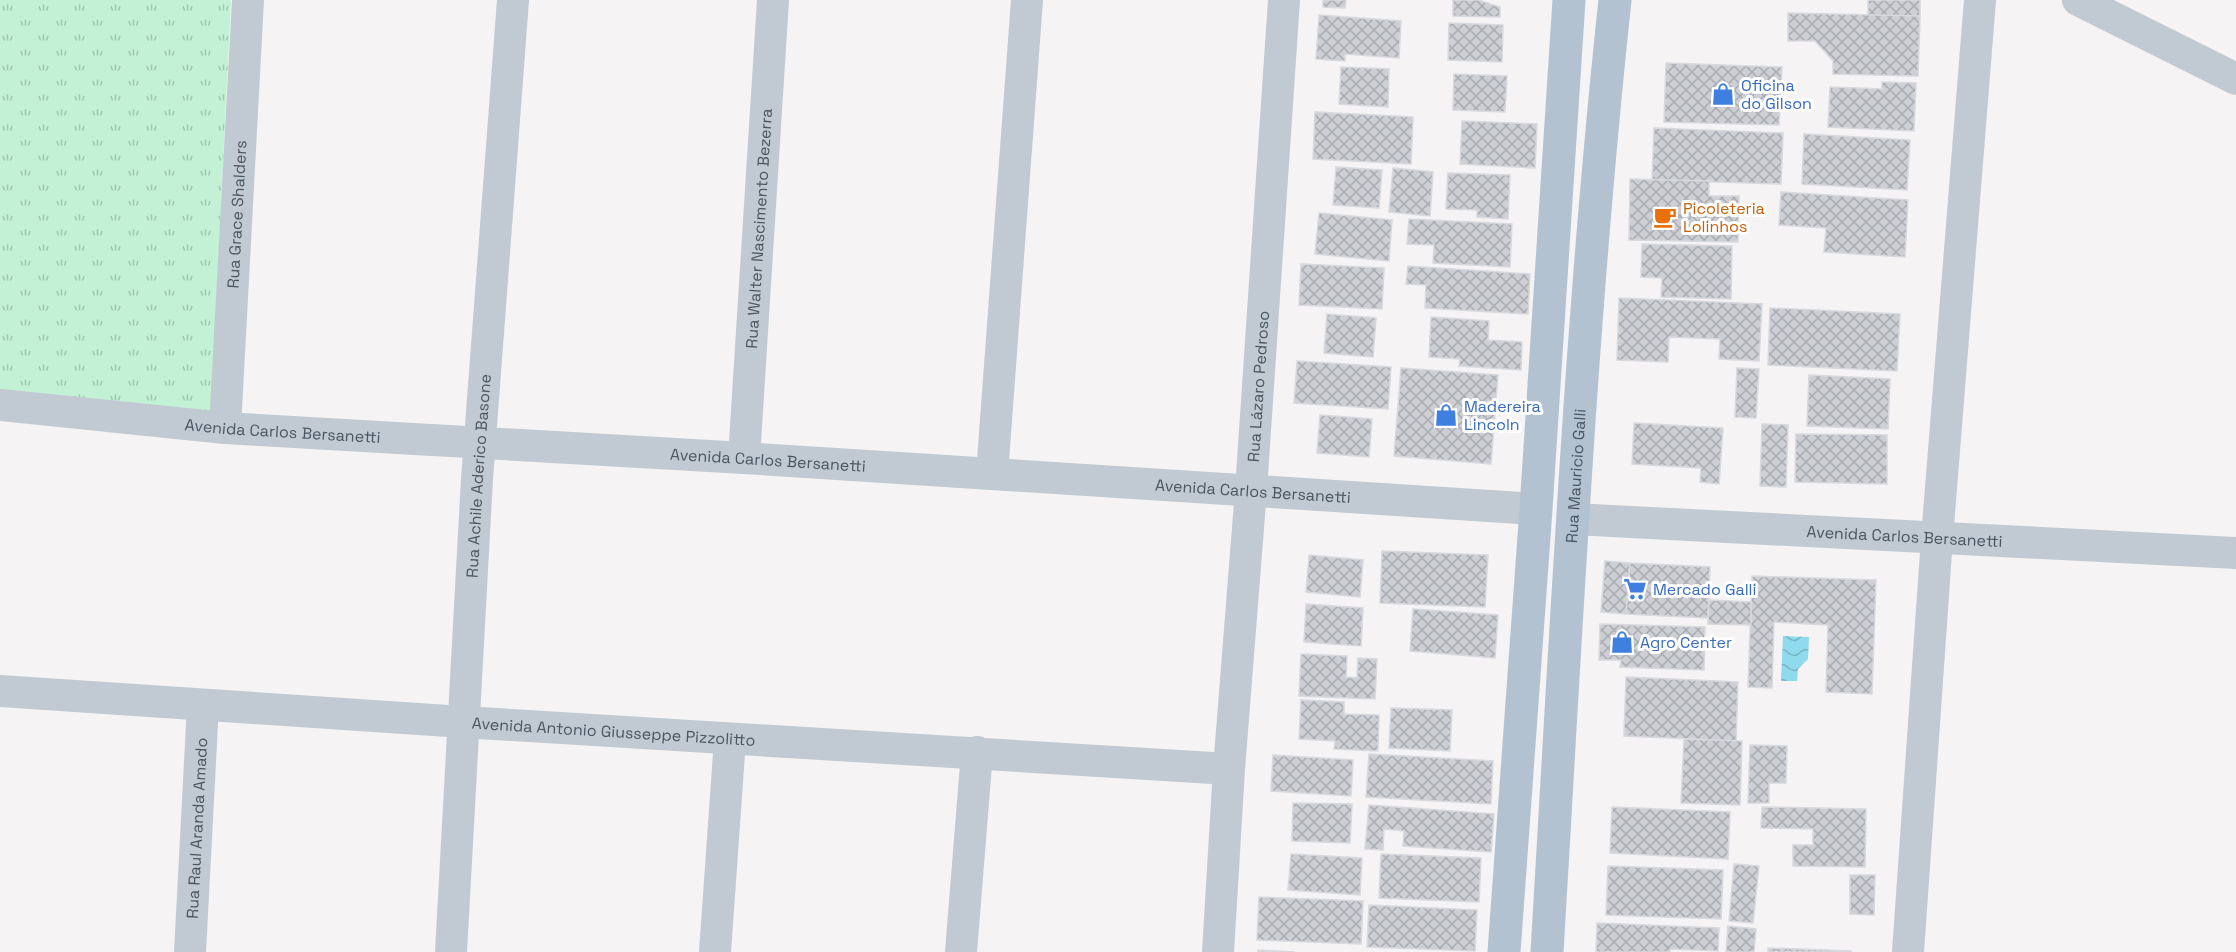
<svg xmlns="http://www.w3.org/2000/svg" width="2236" height="952" font-family="'Space Grotesk',sans-serif">
	<defs>
		<pattern id="grass-tufts" width="24" height="20" patternUnits="userSpaceOnUse" patternTransform="scale(1.5)"><rect width="24" height="20" fill="#c3f1d5"/><path d="M3 7l-1-3M5 7V3M7 7l1-3M15 17l-1-3M17 17v-4M19 17l1-3" fill="none" stroke="#a0c6b0"/></pattern>
		<pattern id="water-waves" width="16" height="10" patternUnits="userSpaceOnUse" patternTransform="scale(1.5)"><rect width="16" height="10" fill="#90daee"/><path d="M0 5q4-4 8 0t8 0" fill="none" stroke="#78b4c4"/></pattern>
		<pattern id="building-cross-hatch" width="8" height="8" patternUnits="userSpaceOnUse" patternTransform="scale(1.5)"><rect width="8" height="8" fill="#cdcfd5"/><path d="M0 0l8 8M0 8l8-8" fill="none" stroke="#a8abb0"/></pattern>
	</defs>
	<rect width="100%" height="100%" fill="#f5f3f3"/>
	<path fill="url(#grass-tufts)" d="M0 0H231L211 412 0 390Z"/>
	<path fill="url(#water-waves)" d="M1783 636 1809 637 1808 659 1798 669 1797 681H1781Z"/>
	<g fill="url(#building-cross-hatch)" stroke="#d7d9de" stroke-width="1.5">
		<path d="M1323 0H1346L1345 8 1323 7Z"/>
		<path d="M1453 0H1478L1500 7V17L1453 16Z"/>
		<rect x="1868" y="0" width="52" height="16"/>
		<path d="M1788 13 1920 16 1918 76 1833 74V61L1815 41H1788Z"/>
		<path d="M1319 15 1401 21 1399 58 1345 54V61L1316 59Z"/>
		<path d="M1449 23 1503 25 1502 62 1448 60Z"/>
		<path d="M1666 63 1782 67 1779 125 1664 122Z"/>
		<path d="M1341 67 1389 69 1388 107 1339 104Z"/>
		<path d="M1454 74 1507 76 1505 112 1453 110Z"/>
		<path d="M1882 82 1916 83 1914 131 1828 127 1830 87 1882 89Z"/>
		<path d="M1315 112 1413 117 1411 164 1313 159Z"/>
		<path d="M1462 121 1537 124 1535 168 1460 164Z"/>
		<path d="M1654 128 1783 133 1781 184 1652 180Z"/>
		<path d="M1804 134 1910 140 1907 190 1802 184Z"/>
		<path d="M1336 167 1382 170 1379 208 1333 205Z"/>
		<path d="M1393 168 1433 172 1430 216 1389 212Z"/>
		<path d="M1448 173 1510 175 1508 219 1477 217V210L1446 209Z"/>
		<path d="M1630 179 1709 181V196H1739L1738 242 1629 240Z"/>
		<path d="M1781 192 1908 200 1905 257 1824 252 1826 228 1779 225Z"/>
		<path d="M1319 213 1392 220 1389 261 1315 254Z"/>
		<path d="M1409 219 1512 224 1510 267 1433 263 1434 245 1407 244Z"/>
		<path d="M1642 244 1732 246 1731 299 1661 297 1662 278 1641 277Z"/>
		<path d="M1301 264 1384 268 1382 309 1299 305Z"/>
		<path d="M1408 266 1530 274 1528 314 1425 308 1426 285 1406 284Z"/>
		<path d="M1619 298 1762 304 1759 361 1719 359 1720 339 1669 337 1668 362 1617 360Z"/>
		<path d="M1770 308 1900 314 1897 371 1768 365Z"/>
		<path d="M1327 314 1376 318 1373 357 1324 353Z"/>
		<path d="M1431 317 1489 321 1488 340 1522 342 1521 370 1459 366 1460 359 1429 357Z"/>
		<path d="M1297 361 1391 367 1388 409 1294 403Z"/>
		<path d="M1401 368 1498 375 1491 464 1394 456Z"/>
		<path d="M1737 368 1759 369 1756 418 1735 417Z"/>
		<path d="M1809 375 1890 379 1888 429 1807 426Z"/>
		<path d="M1320 415 1372 419 1369 457 1317 453Z"/>
		<path d="M1634 423 1723 428 1719 484 1700 482 1701 468 1632 464Z"/>
		<path d="M1762 424 1788 425 1786 487 1760 486Z"/>
		<path d="M1796 434 1887 435V484L1795 482Z"/>
		<path d="M1382 551 1488 555 1485 607 1380 603Z"/>
		<path d="M1309 555 1363 560 1360 597 1306 592Z"/>
		<path d="M1605 561 1630 563 1626 614 1601 612Z"/>
		<path d="M1630 563 1710 567 1708 618 1626 614Z"/>
		<path d="M1752 576 1876 580 1872 694 1826 692 1828 625 1774 622 1772 688 1748 687Z"/>
		<path d="M1709 600 1751 602V625L1708 624Z"/>
		<path d="M1306 604 1363 608 1361 646 1304 642Z"/>
		<path d="M1413 609 1498 615 1495 658 1410 651Z"/>
		<path d="M1600 624 1705 627 1704 670 1620 667 1621 660H1599Z"/>
		<path d="M1301 654 1347 656 1346 677 1357 678 1358 658 1377 659 1375 699 1299 696Z"/>
		<path d="M1626 677 1738 682 1736 741 1624 736Z"/>
		<path d="M1301 700 1344 702V714L1379 715 1378 751 1334 749 1335 741 1299 739Z"/>
		<path d="M1391 708 1452 710 1450 751 1389 748Z"/>
		<path d="M1684 739 1742 741 1740 805 1681 803Z"/>
		<path d="M1750 745 1787 746 1786 783H1769V803H1748Z"/>
		<path d="M1369 754 1493 761 1491 804 1366 797Z"/>
		<path d="M1273 755 1353 760 1351 796 1271 791Z"/>
		<path d="M1293 803 1352 804 1350 843 1292 841Z"/>
		<path d="M1369 805 1494 814 1491 852 1403 846 1404 831 1384 829 1383 850 1365 849Z"/>
		<path d="M1612 807 1730 812 1728 859 1610 853Z"/>
		<path d="M1762 807 1866 809 1865 867 1793 866V845H1813V829L1761 828Z"/>
		<path d="M1291 854 1362 858 1360 895 1288 890Z"/>
		<path d="M1381 854 1481 858 1479 902 1379 898Z"/>
		<path d="M1734 864 1759 866 1753 923 1729 921Z"/>
		<path d="M1608 866 1723 870 1721 919 1606 915Z"/>
		<path d="M1850 875H1875L1874 915 1850 914Z"/>
		<path d="M1259 897 1363 901 1361 944 1257 940Z"/>
		<path d="M1369 905 1477 910 1475 951 1367 947Z"/>
		<path d="M1597 923 1719 928 1718 951 1670 949V952H1596Z"/>
		<path d="M1728 926 1756 929 1754 952H1726Z"/>
		<path d="M1768 948 1851 951V952H1768Z"/>
		<path d="M1258 950 1295 952H1258Z"/>
	</g>
	<g fill="none" stroke-linecap="round" stroke-linejoin="round">
		<g stroke="#c1cad2" stroke-width="32">
			<path d="M2078 0 2236 79"/>
			<path id="s1" d="M0 405 225 428 744 458 1536 509"/>
			<path id="s2" d="M225 428 248 0"/>
			<path id="s3" d="M744 458 773 0"/>
			<path d="M992 474 1027 0"/>
			<path id="s4" d="M1573 519 2236 553"/>
			<path id="s5" d="M0 691 463 722 1229 769"/>
			<path id="s6" d="M190 952 203 705"/>
			<path id="s7" d="M451 952 477 479 513 0"/>
			<path d="M715 952 730 739"/>
			<path d="M961 952 977 752"/>
			<path id="s8" d="M1218 952 1229 769 1251 490 1284 0"/>
			<path d="M1908 952 1937 538 1980 0"/>
		</g>
		<g stroke="#b3c2d1" stroke-width="33">
			<path d="M1504 952 1536 509 1569 0"/>
			<path id="s9" d="M1547 952C1566 635 1581 316 1615 0"/>
		</g>
	</g>
	<defs>
		<g id="shop-bare" transform="scale(1.8)"><path d="M-5-2.5h2.3a2.7 3.5 0 0 1 5.4 0H5L5.5 6h-11ZM-1.5-2.5h3a1.5 2.3 0 0 0-3 0Z" fill="#3f7fe0" stroke="#fff" stroke-width="2.5" paint-order="stroke"/></g>
		<g id="cafe-bare" transform="scale(1.8)"><path d="M-5.5-4.5H6V0H3Q3 3.5 0 3.5H-2.5Q-5.5 3.5-5.5 0ZM3-3.2v2h1.7v-2ZM-6 4.5H4V6H-6Z" fill="#e8710a" stroke="#fff" stroke-width="2.5" paint-order="stroke"/></g>
		<g id="supermarket-bare" transform="scale(1.8)"><path d="M-6-5.5h2.5l.6 2H6L4.5 2H-2.5L-4.4-4H-6ZM-1.5 3.2a1.3 1.3 0 1 0 .1 0ZM3 3.2a1.3 1.3 0 1 0 .1 0Z" fill="#3f7fe0" stroke="#fff" stroke-width="2.5" paint-order="stroke"/></g>
	</defs>
	<g fill-rule="evenodd">
		<use href="#shop-bare" x="1723" y="94"/>
		<use href="#cafe-bare" x="1665" y="217"/>
		<use href="#shop-bare" x="1446" y="415"/>
		<use href="#supermarket-bare" x="1635" y="589"/>
		<use href="#shop-bare" x="1622" y="642"/>
	</g>
	<g text-anchor="middle" dominant-baseline="central" stroke-width="6" stroke-linejoin="round" paint-order="stroke">
		<g font-size="16" fill="#366cbe" stroke="#fff" text-anchor="start">
			<text x="1741" y="85">Oficina<tspan x="1741" dy="18">do Gilson</tspan></text>
			<text x="1464" y="406">Madereira<tspan x="1464" dy="18">Lincoln</tspan></text>
			<text x="1653" y="589">Mercado Galli</text>
			<text x="1640" y="642">Agro Center</text>
		</g>
		<g font-size="16" fill="#c56008" stroke="#fff" text-anchor="start">
			<text x="1683" y="208">Picoleteria<tspan x="1683" dy="18">Lolinhos</tspan></text>
		</g>
		<g font-size="16" fill="#4a5661" stroke="#fff">
			<text stroke="none"><textPath href="#s2" startOffset="214">Rua Grace Shalders</textPath></text>
			<text stroke="none"><textPath href="#s3" startOffset="230">Rua Walter Nascimento Bezerra</textPath></text>
			<text stroke="none"><textPath href="#s8" startOffset="567">Rua Lázaro Pedroso</textPath></text>
			<text stroke="none"><textPath href="#s1" startOffset="284">Avenida Carlos Bersanetti</textPath></text>
			<text stroke="none"><textPath href="#s1" startOffset="770">Avenida Carlos Bersanetti</textPath></text>
			<text stroke="none"><textPath href="#s7" startOffset="477">Rua Achile Aderico Basone</textPath></text>
			<text stroke="none"><textPath href="#s9" startOffset="477">Rua Mauricio Galli</textPath></text>
			<text stroke="none"><textPath href="#s1" startOffset="1256">Avenida Carlos Bersanetti</textPath></text>
			<text stroke="none"><textPath href="#s4" startOffset="332">Avenida Carlos Bersanetti</textPath></text>
			<text stroke="none"><textPath href="#s5" startOffset="615">Avenida Antonio Giusseppe Pizzolitto</textPath></text>
			<text stroke="none"><textPath href="#s6" startOffset="124">Rua Raul Aranda Amado</textPath></text>
		</g>
	</g>
</svg>
